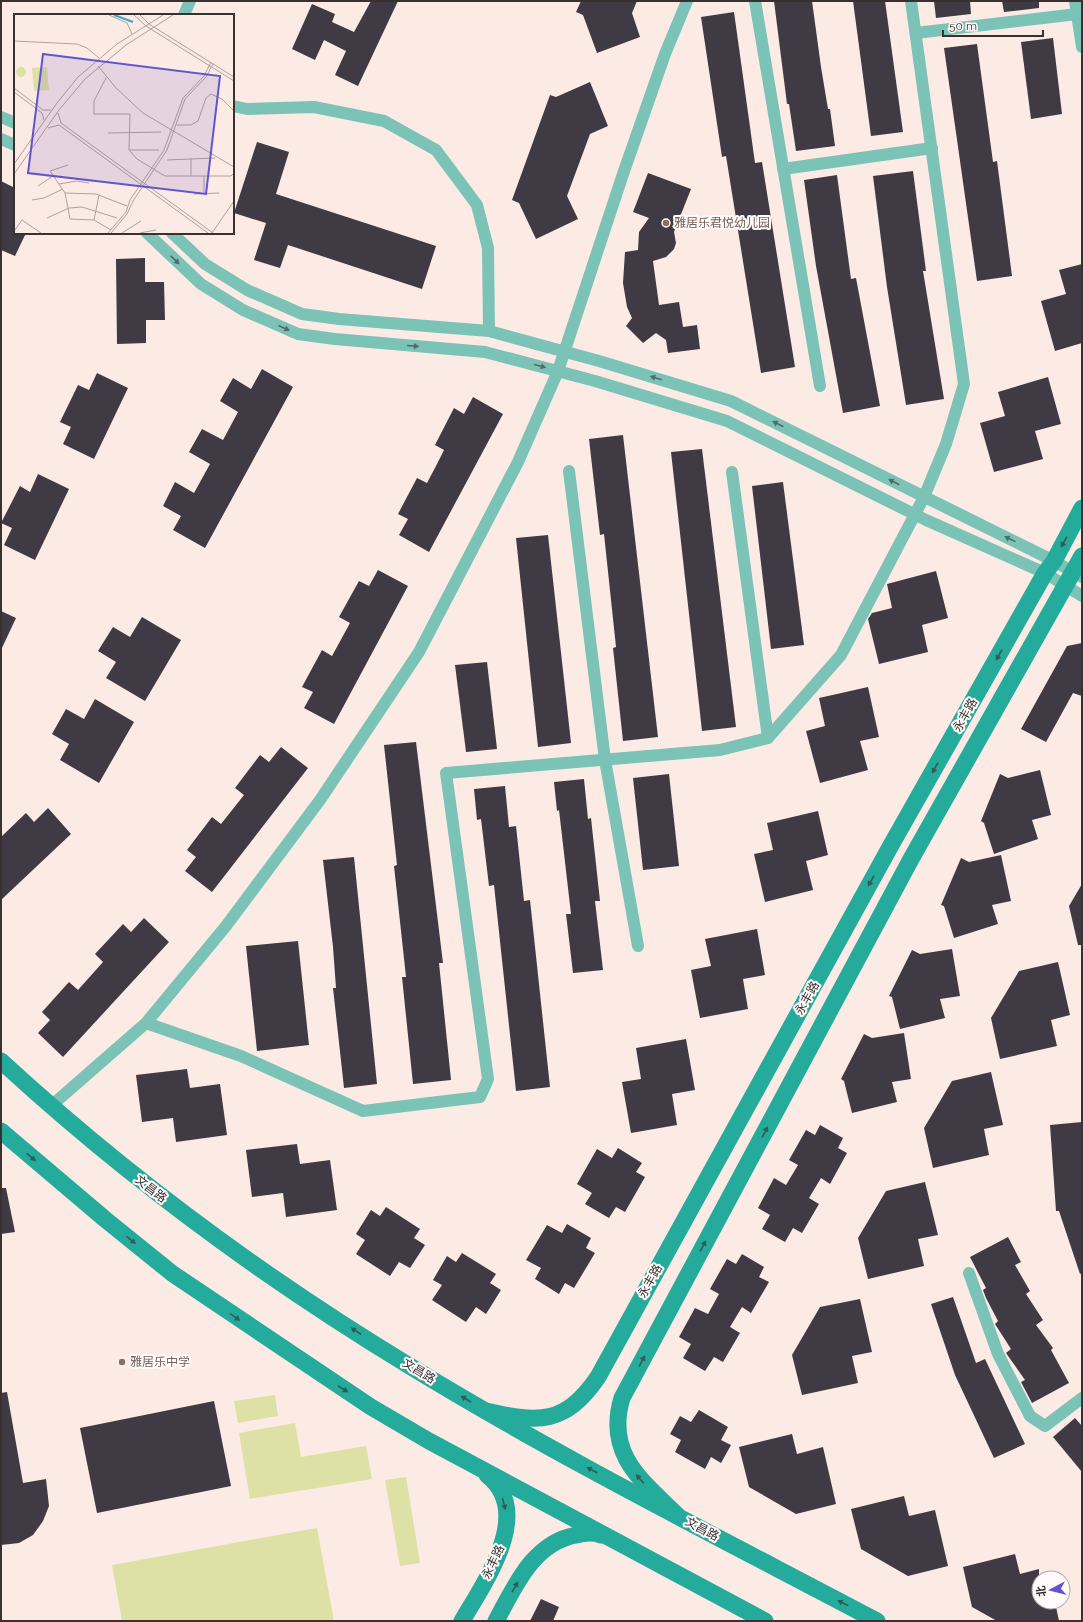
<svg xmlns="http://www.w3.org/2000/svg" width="1083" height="1622" font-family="Raleway,'Noto Sans SC',sans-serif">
	<rect width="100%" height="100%" fill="#fcebe4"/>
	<g fill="#dde1a5">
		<path d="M275 1395 278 1416 238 1423 234 1401Z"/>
		<path d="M295 1423 301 1457 366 1446 372 1479 250 1499 239 1433Z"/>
		<path d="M406 1477 420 1563 400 1566 385 1480Z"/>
		<path d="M317 1528 334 1621H122L112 1565Z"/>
	</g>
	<g fill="#403a45">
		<path d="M371 1H398L358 86 335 75 346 51 324 40 315 60 292 49 312 4 335 14 332 22 354 32Z"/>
		<path d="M581 1H637L632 13 640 37 597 53 583 15 576 12Z"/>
		<path d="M774 1H812L821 67 828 109H830L835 146 796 151 789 104H787Z"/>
		<path d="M853 1H885L903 132 871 136Z"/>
		<path d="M934 1H970L971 14 936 18Z"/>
		<path d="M1002 1H1039V8L1004 12Z"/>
		<path d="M734 12 755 163 762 162 795 367 761 373 726 156 722 157 701 17Z"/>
		<path d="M1053 38 1062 114 1031 119 1021 42Z"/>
		<path d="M977 44 993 162 997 161 1012 276 977 281 944 48Z"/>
		<path d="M590 82 608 126 590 134 567 196 578 219 536 239 519 203 512 200 550 95 556 97Z"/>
		<path d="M257 142 289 152 276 194 436 246 422 289 288 245 280 268 254 260 266 223 234 213Z"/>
		<path d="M913 171 926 271H923L944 399 906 405 887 287 873 176Z"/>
		<path d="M648 173 691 189 674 232 676 243 674 249 666 257 653 261 659 305 679 302 683 327 697 325 700 349 668 353 666 340 656 333 643 343 626 326 632 318 627 307 623 283 625 252 638 250 639 232 649 218 633 212Z"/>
		<path d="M837 175 851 279 856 278 880 406 843 413 816 266 804 180Z"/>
		<path d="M1 181 15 188V233H26L15 256 1 250Z"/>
		<path d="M145 258V282H164L165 320H146V343L117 344 116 259Z"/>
		<path d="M1082 264V343L1055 351 1041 301 1066 294 1059 270Z"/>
		<path d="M262 369 293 387 205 548 173 530 181 516 163 506 175 482 194 493 210 464 189 452 202 429 223 440 238 412 220 401 233 378 251 389Z"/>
		<path d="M97 373 128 388 94 459 63 444 71 427 60 422 78 385 89 390Z"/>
		<path d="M1048 377 1061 424 1035 431 1043 459 994 472 980 423 1005 416 998 392Z"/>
		<path d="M473 397 503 414 429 552 399 535 408 519 398 514 417 478 427 483 436 466 444 450 435 445 454 408 464 414Z"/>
		<path d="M623 435 658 737 623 741 613 648 616 647 604 534 600 535 589 439Z"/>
		<path d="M702 449 736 727 702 731 671 452Z"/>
		<path d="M38 474 69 489 35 560 4 545 12 528 1 523 20 486 30 492Z"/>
		<path d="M783 482 804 645 771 649 752 486Z"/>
		<path d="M548 535 571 743 538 747 516 538Z"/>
		<path d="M378 570 408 586 334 724 304 708 313 692 302 687 322 650 332 656 350 623 339 617 359 581 369 586Z"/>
		<path d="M936 571 948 618 922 625 928 652 879 664 868 619 872 613 892 608 887 584Z"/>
		<path d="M1 611 16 618 1 650Z"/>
		<path d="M142 617 181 640 145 701 106 678 116 662 98 651 113 627 130 637Z"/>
		<path d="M1082 643V696L1073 693 1046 742 1021 729 1067 646Z"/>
		<path d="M487 662 497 749 466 752 455 665Z"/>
		<path d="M868 687 879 737 860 741 868 770 820 783 806 731 825 726 819 698Z"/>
		<path d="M95 699 134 722 99 783 60 760 69 744 52 734 66 709 84 719Z"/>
		<path d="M416 742 443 963H439L451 1080 413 1084 402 977H406L394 866 397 865 384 745Z"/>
		<path d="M281 747 308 768 212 892 185 871 196 857 187 850 212 817 221 824 244 795 235 788 260 755 269 762Z"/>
		<path d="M1040 770 1051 815 1032 820 1038 839 994 854 984 823 981 821 1000 774 1008 778Z"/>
		<path d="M669 774 679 866 643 870 633 778Z"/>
		<path d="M584 779 588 819 591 818 600 901H595L603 970 573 973 566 914H571L559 810 557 811 554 782Z"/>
		<path d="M505 786 509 827 516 826 524 901 530 900 550 1087 516 1091 494 885 489 886 481 819 477 820 474 789Z"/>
		<path d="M48 808 71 834 1 900V837L26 813 34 822Z"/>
		<path d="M818 811 828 855 806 861 813 890 765 902 754 854 773 850 767 823Z"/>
		<path d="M1001 855 1011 901 992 905 998 924 954 938 944 906 941 905 961 858 969 862Z"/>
		<path d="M354 857 377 1084 344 1088 333 988H336L333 947 323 860Z"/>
		<path d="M1082 884V945H1078L1069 906Z"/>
		<path d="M144 918 169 942 63 1057 38 1033 50 1020 42 1012 69 982 78 990 103 962 95 954 123 924 131 932Z"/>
		<path d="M757 929 765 975 743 979 748 1009 700 1018 691 970 711 966 705 939Z"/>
		<path d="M298 941 309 1045 257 1051 246 946Z"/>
		<path d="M952 949 960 996 940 999 945 1018 900 1029 892 997 889 996 912 950 920 954Z"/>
		<path d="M1058 962 1070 1015 1051 1020 1057 1046 1000 1059 991 1018 1019 971Z"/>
		<path d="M904 1033 911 1079 892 1082 897 1102 852 1113 844 1081 841 1079 864 1034 872 1038Z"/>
		<path d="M686 1039 695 1090 672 1094 677 1125 631 1133 622 1082 641 1079 636 1048Z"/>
		<path d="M187 1069 190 1088 220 1084 227 1135 176 1142 173 1118 142 1122 136 1075Z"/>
		<path d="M991 1072 1003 1125 984 1129 989 1155 933 1168 924 1128 952 1081Z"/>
		<path d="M1082 1122V1273L1080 1274 1059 1211H1056L1050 1125Z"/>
		<path d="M820 1125 843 1138 838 1148 847 1153 830 1184 821 1178 809 1198 819 1204 802 1233 793 1228 785 1242 762 1229 770 1215 758 1208 774 1178 786 1185 798 1165 789 1160 806 1130 815 1135Z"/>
		<path d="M297 1144 300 1164 330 1160 337 1210 286 1217 283 1193 252 1197 246 1150Z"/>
		<path d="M618 1148 642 1163 636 1172 645 1177 625 1212 616 1207 609 1218 585 1204 592 1193 577 1184 597 1149 612 1158Z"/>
		<path d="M925 1182 938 1235 918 1239 924 1266 868 1279 858 1238 886 1191Z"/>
		<path d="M1 1188H6L15 1232 1 1234Z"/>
		<path d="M386 1207 420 1229 414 1238 425 1245 410 1268 399 1262 390 1276 356 1254 365 1240 356 1234 371 1210 380 1216Z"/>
		<path d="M567 1224 591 1238 586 1248 595 1253 574 1288 565 1283 559 1294 535 1279 541 1268 526 1260 547 1225 562 1233Z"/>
		<path d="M1008 1237 1021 1262 1015 1265 1030 1291 1026 1294 1043 1320 1036 1325 1053 1348 1051 1350 1069 1383 1032 1403 1021 1382 1025 1380 1006 1353 1011 1349 995 1324 998 1321 986 1298 983 1290 986 1288 970 1257Z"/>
		<path d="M462 1253 496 1274 490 1283 501 1290 486 1314 476 1307 466 1322 432 1300 442 1285 433 1280 447 1256 456 1262Z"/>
		<path d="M742 1254 764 1267 759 1277 769 1282 751 1313 742 1307 730 1327 740 1333 723 1362 714 1357 705 1371 683 1358 691 1344 679 1337 695 1308 708 1314 719 1294 710 1289 727 1259 736 1264Z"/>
		<path d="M953 1297 976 1363 985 1359 1025 1444 994 1458 955 1375 931 1304Z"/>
		<path d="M860 1299 872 1352 852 1356 858 1383 802 1395 792 1355 820 1307Z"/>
		<path d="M7 1392 23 1483 46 1479 49 1506 43 1521 33 1535 19 1543 1 1545V1393Z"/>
		<path d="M214 1401 231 1486 97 1513 80 1428Z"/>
		<path d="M699 1410 728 1427 721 1440 731 1445 721 1463 711 1457 705 1469 675 1452 681 1440 670 1434 680 1416 691 1422Z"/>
		<path d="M1075 1418 1082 1426V1472L1053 1437Z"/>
		<path d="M792 1434 797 1454 823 1447 836 1504 796 1514 749 1487 739 1447Z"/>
		<path d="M904 1496 909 1516 935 1510 948 1566 908 1576 861 1549 851 1509Z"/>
		<path d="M1015 1554 1020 1574 1039 1569V1602H1055L1059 1621H997L972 1607 963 1567Z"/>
		<path d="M541 1599 559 1607 553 1621H530Z"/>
	</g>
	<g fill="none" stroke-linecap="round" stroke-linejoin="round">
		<g stroke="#7bc2b7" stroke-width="12">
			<path d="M755 1 820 386"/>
			<path d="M1075 1 1082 47"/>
			<path d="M184 15 190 1"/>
			<path d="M916 33 1077 14"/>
			<path d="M233 106 247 109 314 107 384 121 436 150 477 205 488 248 489 331"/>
			<path d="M1 117 15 123"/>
			<path d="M1 139 15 145"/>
			<path d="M783 169 932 148"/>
			<path d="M147 233 201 284 243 310 298 334 335 339 485 352 595 381 727 421 926 520 1045 573 1082 596"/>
			<path d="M172 233 205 264 247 290 302 314 339 319 489 331 599 361 731 401 1054 561 1082 577"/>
			<path d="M569 471 605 760 638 946"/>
			<path d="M732 472 768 738"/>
			<path d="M146 1023 241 1056 363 1111 480 1097 488 1079 446 773 720 750 768 738 841 655 924 497 946 444 964 384 911 1"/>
			<path d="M51 1106 146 1023 226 926 320 800 419 652 518 462 558 371 623 174 665 54 687 1"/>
			<path d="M969 1273 998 1354 1030 1416 1045 1426 1082 1398"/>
		</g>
		<g stroke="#24ab9c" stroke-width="17">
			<path d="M1 1061C126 1176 263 1277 408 1365 560 1458 720 1538 877 1621"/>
			<path d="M1 1131 106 1220 173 1274 371 1407 429 1441 765 1621"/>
			<path d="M486 1411C539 1423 565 1425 598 1377L890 847 1045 573 1054 561 1082 508"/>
			<path d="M678 1516C642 1481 605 1454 622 1398L911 859 1082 556"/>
			<path d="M462 1621C484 1583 535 1512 487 1475"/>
			<path d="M496 1621C515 1586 533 1543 576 1535 584 1533 593 1532 601 1535"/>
		</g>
	</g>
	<defs><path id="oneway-solid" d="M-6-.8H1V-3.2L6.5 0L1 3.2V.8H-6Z"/></defs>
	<g fill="#536b65">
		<use href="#oneway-solid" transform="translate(175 260) rotate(43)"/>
		<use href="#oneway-solid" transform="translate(284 328) rotate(24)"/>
		<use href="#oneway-solid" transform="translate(413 346) rotate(5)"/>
		<use href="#oneway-solid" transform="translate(540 366) rotate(15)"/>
		<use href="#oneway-solid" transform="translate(656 378) rotate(-163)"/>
		<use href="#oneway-solid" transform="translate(778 424) rotate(-153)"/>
		<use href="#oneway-solid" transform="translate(894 482) rotate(-153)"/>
		<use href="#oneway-solid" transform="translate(1010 539) rotate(-154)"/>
	</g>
	<g fill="#315c55">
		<use href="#oneway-solid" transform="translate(1064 542) rotate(118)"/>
		<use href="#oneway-solid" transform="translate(999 655) rotate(119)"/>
		<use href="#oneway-solid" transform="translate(935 768) rotate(119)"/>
		<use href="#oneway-solid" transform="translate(871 881) rotate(119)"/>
		<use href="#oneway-solid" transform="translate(765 1132) rotate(-62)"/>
		<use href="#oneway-solid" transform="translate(31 1157) rotate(40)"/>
		<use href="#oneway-solid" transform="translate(131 1240) rotate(39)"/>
		<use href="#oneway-solid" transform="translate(703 1246) rotate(-62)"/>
		<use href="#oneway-solid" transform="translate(235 1317) rotate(35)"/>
		<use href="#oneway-solid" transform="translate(356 1331) rotate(-147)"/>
		<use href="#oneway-solid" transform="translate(642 1361) rotate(-62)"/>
		<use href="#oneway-solid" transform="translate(343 1389) rotate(33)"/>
		<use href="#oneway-solid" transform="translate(466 1399) rotate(-149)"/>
		<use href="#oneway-solid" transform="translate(592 1470) rotate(-152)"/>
		<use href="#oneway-solid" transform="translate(640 1479) rotate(-131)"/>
		<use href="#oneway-solid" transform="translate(504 1504) rotate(76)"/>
		<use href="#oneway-solid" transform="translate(515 1587) rotate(-61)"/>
		<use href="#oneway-solid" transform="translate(843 1603) rotate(-152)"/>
	</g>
	<g fill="#8d6e63" stroke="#fffbfa" stroke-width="1.5">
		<circle cx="666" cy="223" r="4"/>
		<circle cx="122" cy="1362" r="4"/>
	</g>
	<g text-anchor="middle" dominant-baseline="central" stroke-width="4" stroke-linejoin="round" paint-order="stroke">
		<g font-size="12" fill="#785e54" stroke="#fffbfa" text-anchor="start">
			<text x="674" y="223">雅居乐君悦幼儿园</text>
			<text x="130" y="1362">雅居乐中学</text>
		</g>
		<g font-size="12" fill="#38312f" stroke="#fffbfa">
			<text transform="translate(965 715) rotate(-61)">永丰路</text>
			<text transform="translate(807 998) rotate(-61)">永丰路</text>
			<text transform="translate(151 1189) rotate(38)">文昌路</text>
			<text transform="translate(650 1281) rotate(-61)">永丰路</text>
			<text transform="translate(419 1371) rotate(31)">文昌路</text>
			<text transform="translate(702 1529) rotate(28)">文昌路</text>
			<text transform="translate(493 1562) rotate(-65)">永丰路</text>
		</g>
	</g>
	<g transform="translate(14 14)">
		<rect width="220" height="220" fill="#fcebe4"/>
		<path d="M2 58a5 5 0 1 1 10 0a5 5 0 1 1-10 0ZM33 53 35 76 20 77 18 54Z" fill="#dde1a5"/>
		<path fill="none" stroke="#3ca6c4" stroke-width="2" d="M100 1 119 8"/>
		<path fill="none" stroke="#aea19c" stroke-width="1" d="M95 1 113 9 118 20M120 1 132 12 220 67M126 1 135 10 220 63M0 27 63 30 73 34 85 44M84 52 102 74 129 99 220 153M92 64 80 87V100H116L115 136 123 145 151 162H217L220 159M0 74 29 96H37M0 78 28 99 30 106M44 99 47 109 199 219M163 111H177L184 107 192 84 197 80 208 85 220 97M34 114 45 111 194 219M94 119 147 118M115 136H145M177 145V162M153 146 201 144M0 150 43 89 64 63 103 30 149 1M54 151 36 157 51 179 56 205 80 206 97 216M0 160 45 96 71 65 112 31 159 1M45 170 63 167 75 169M24 172 39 162M51 179 82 180 113 192M180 180 205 179M190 180V162M18 186 30 184 49 175M33 204 55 194 68 193 103 204M80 206 85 181M1 216 8 206 27 219M94 219 112 198 116 186 150 136 169 84 190 62 197 48M97 219 113 200 119 187 153 136 171 85 192 63 199 50M108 219 127 207M126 219 142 216M198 219 220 187"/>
		<path fill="#6353cc" fill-opacity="0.15" stroke="#6353cc" stroke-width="2" d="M29 40 206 62 192 180 14 159Z"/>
		<rect width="220" height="220" fill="none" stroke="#38312f" stroke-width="2"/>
	</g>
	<rect width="1083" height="1622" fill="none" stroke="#38312f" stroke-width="4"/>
	<g transform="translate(1051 1590) rotate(263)"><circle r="19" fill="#fffbfa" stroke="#afaaa9"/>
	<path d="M0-3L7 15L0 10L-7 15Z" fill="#6353cc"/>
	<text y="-6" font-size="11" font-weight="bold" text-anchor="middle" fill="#38312f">北</text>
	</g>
	<path d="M943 30v6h100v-6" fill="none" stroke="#38312f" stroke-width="2"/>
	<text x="949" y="30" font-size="12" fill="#38312f" stroke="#fffbfa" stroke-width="3" paint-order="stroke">50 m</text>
</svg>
